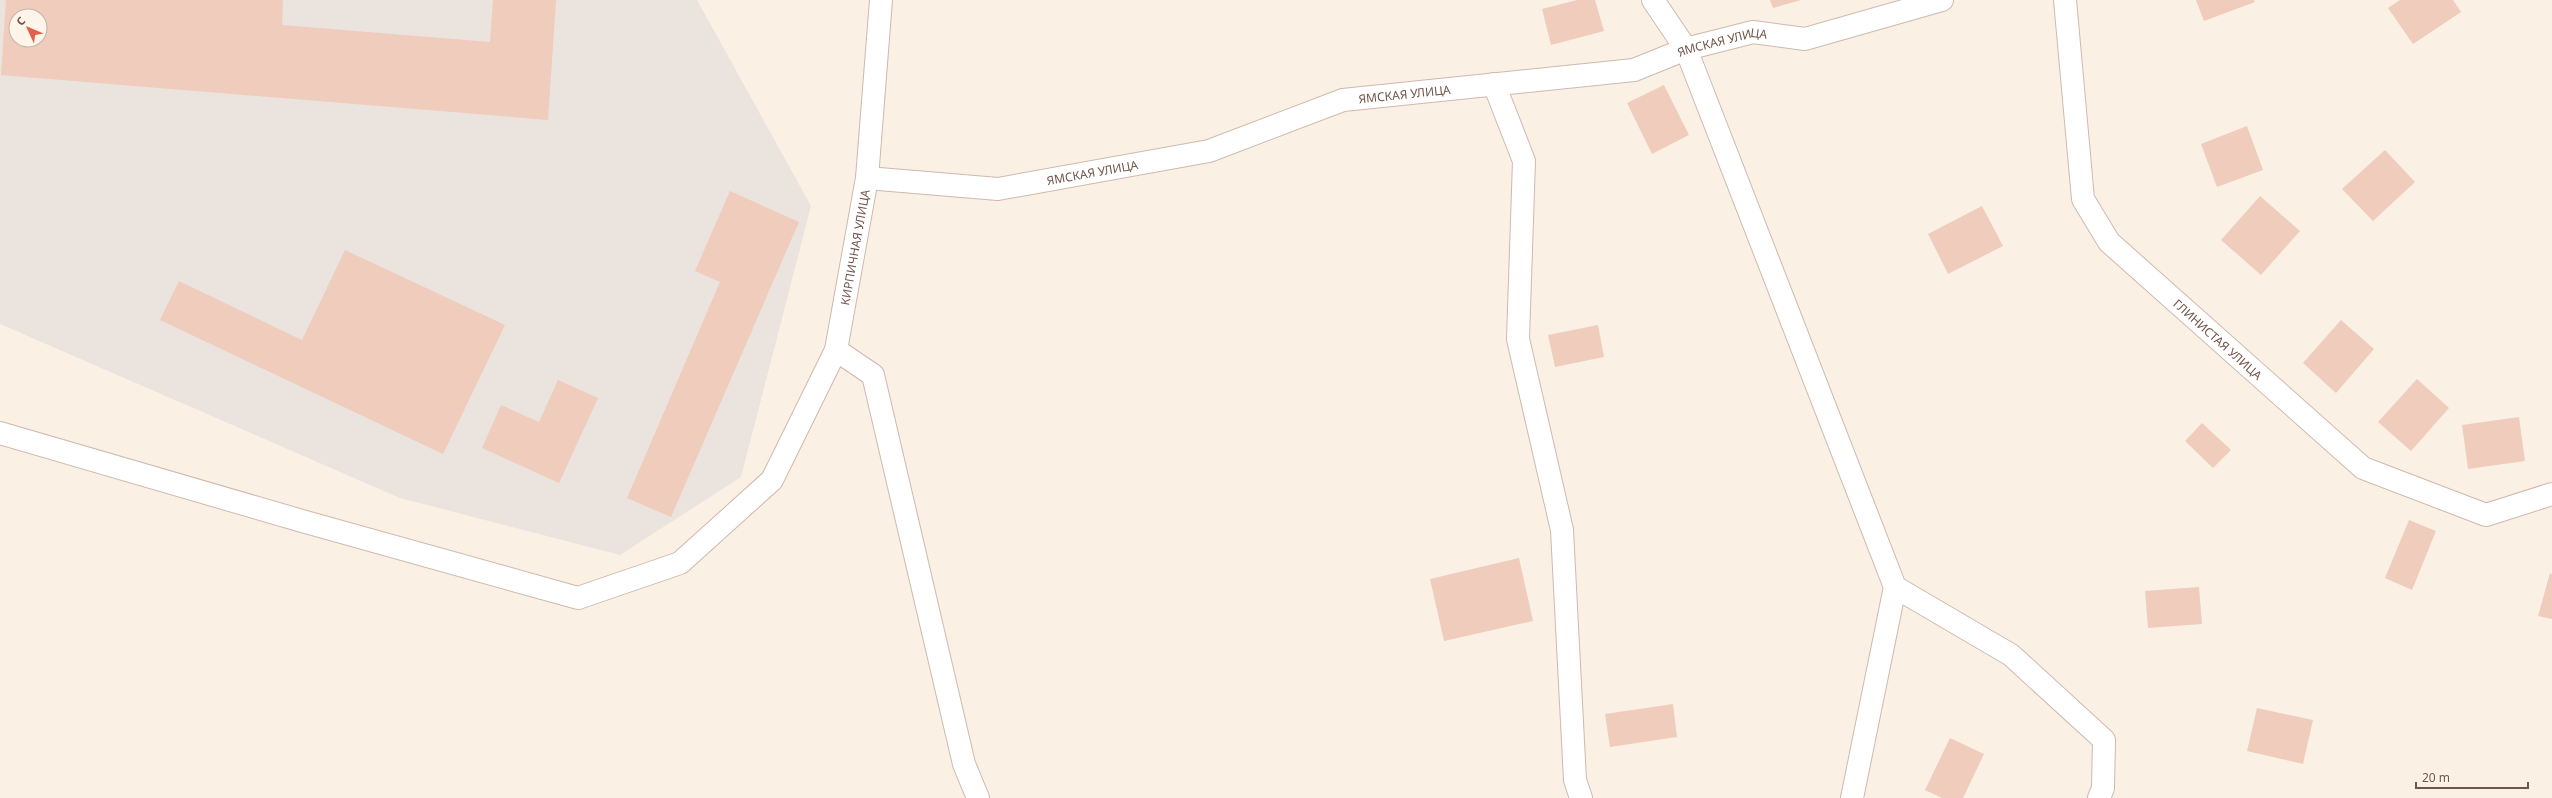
<svg xmlns="http://www.w3.org/2000/svg" width="2552" height="798" font-family="'Noto Sans',sans-serif">
	<rect width="100%" height="100%" fill="#fbf0e4"/>
	<path fill="#ebe3de" fill-rule="evenodd" d="M0 0H697L811 206 741 477 620 555 400 498 0 324ZM16 16H40V40H16Z"/>
	<g fill="#efccbc" fill-rule="evenodd">
		<path d="M6 0H283L282 25 490 42 493 0H556L548 120 1 75ZM16 16H40V40H16Z"/>
		<path d="M1577 0H1595L1604 31 1551 45 1542 9Z"/>
		<path d="M1770 0H1801L1773 8Z"/>
		<path d="M2196 0H2254L2255 2 2204 21Z"/>
		<path d="M2400 0H2453L2461 12 2413 44 2388 8Z"/>
		<path d="M1664 85 1689 135 1652 154 1627 103Z"/>
		<path d="M2247 126 2263 170 2217 187 2201 144Z"/>
		<path d="M2385 150 2415 182 2373 221 2342 189Z"/>
		<path d="M730 191 799 222 671 517 627 498 720 282 695 271Z"/>
		<path d="M2260 196 2300 231 2261 275 2221 240Z"/>
		<path d="M1982 206 2003 246 1948 274 1928 234Z"/>
		<path d="M345 250 505 325 443 454 160 320 179 281 302 340Z"/>
		<path d="M2341 320 2374 349 2336 393 2303 363Z"/>
		<path d="M1598 325 1604 357 1555 367 1548 335Z"/>
		<path d="M2417 379 2449 408 2411 451 2378 422Z"/>
		<path d="M558 380 598 398 559 483 482 448 501 405 539 422Z"/>
		<path d="M2519 417 2525 461 2468 469 2462 425Z"/>
		<path d="M2202 423 2231 450 2213 468 2185 441Z"/>
		<path d="M2409 520 2436 531 2412 590 2385 578Z"/>
		<path d="M1519 558 1533 621 1444 641 1430 579Z"/>
		<path d="M2550 573 2552 574V619L2538 616Z"/>
		<path d="M2199 587 2202 624 2148 628 2145 591Z"/>
		<path d="M1673 704 1677 737 1610 747 1605 714Z"/>
		<path d="M2257 708 2313 720 2303 764 2247 751Z"/>
		<path d="M1950 738 1984 754 1963 798H1942L1925 790Z"/>
	</g>
	<g fill="none" stroke-linecap="round" stroke-linejoin="round">
		<g stroke="#ceb9ae" stroke-width="24">
			<g id="minor">
				<path d="M1653 0 1686 49 1895 587 2011 655 2104 740 2103 788 2099 798"/>
				<path id="s1" d="M2065 0 2083 199 2109 242 2363 468 2486 515 2552 494"/>
				<path d="M1494 84 1524 161 1518 339 1562 530 1575 780 1581 798"/>
				<path id="s2" d="M867 178 998 189 1209 151 1343 100 1634 70 1686 49 1753 32 1805 39 1942 0"/>
				<path d="M836 350 873 375 964 764 978 798"/>
				<path id="s3" d="M0 433 302 521 578 598 680 563 772 480 836 350 867 178 881 0"/>
				<path d="M1852 798 1895 587"/>
			</g>
		</g>
		<use href="#minor" stroke="#fff" stroke-width="22"/>
	</g>
	<g text-anchor="middle" dominant-baseline="central" stroke-width="3" stroke-linejoin="round" paint-order="stroke">
		<g font-size="12" fill="#72554a" stroke="#fef4e9">
			<text stroke="none"><textPath href="#s2" startOffset="875">ЯМСКАЯ УЛИЦА</textPath></text>
			<text stroke="none"><textPath href="#s2" startOffset="551">ЯМСКАЯ УЛИЦА</textPath></text>
			<text stroke="none"><textPath href="#s2" startOffset="227">ЯМСКАЯ УЛИЦА</textPath></text>
			<text stroke="none"><textPath href="#s3" startOffset="1082">КИРПИЧНАЯ УЛИЦА</textPath></text>
			<text stroke="none"><textPath href="#s1" startOffset="396">ГЛИНИСТАЯ УЛИЦА</textPath></text>
		</g>
	</g>
	<g transform="translate(28 28) rotate(314)"><circle r="19" fill="#fef4e9" stroke="#c6b4a9"/>
	<path d="M0-3L7 15L0 10L-7 15Z" fill="#e05f4d"/>
	<text y="-6" font-size="11" font-weight="bold" text-anchor="middle" fill="#72554a">С</text>
	</g>
	<path d="M2416 782v6h112v-6" fill="none" stroke="#72554a" stroke-width="2"/>
	<text x="2422" y="782" font-size="12" fill="#72554a" stroke="#fef4e9" stroke-width="3" paint-order="stroke">20 m</text>
</svg>
